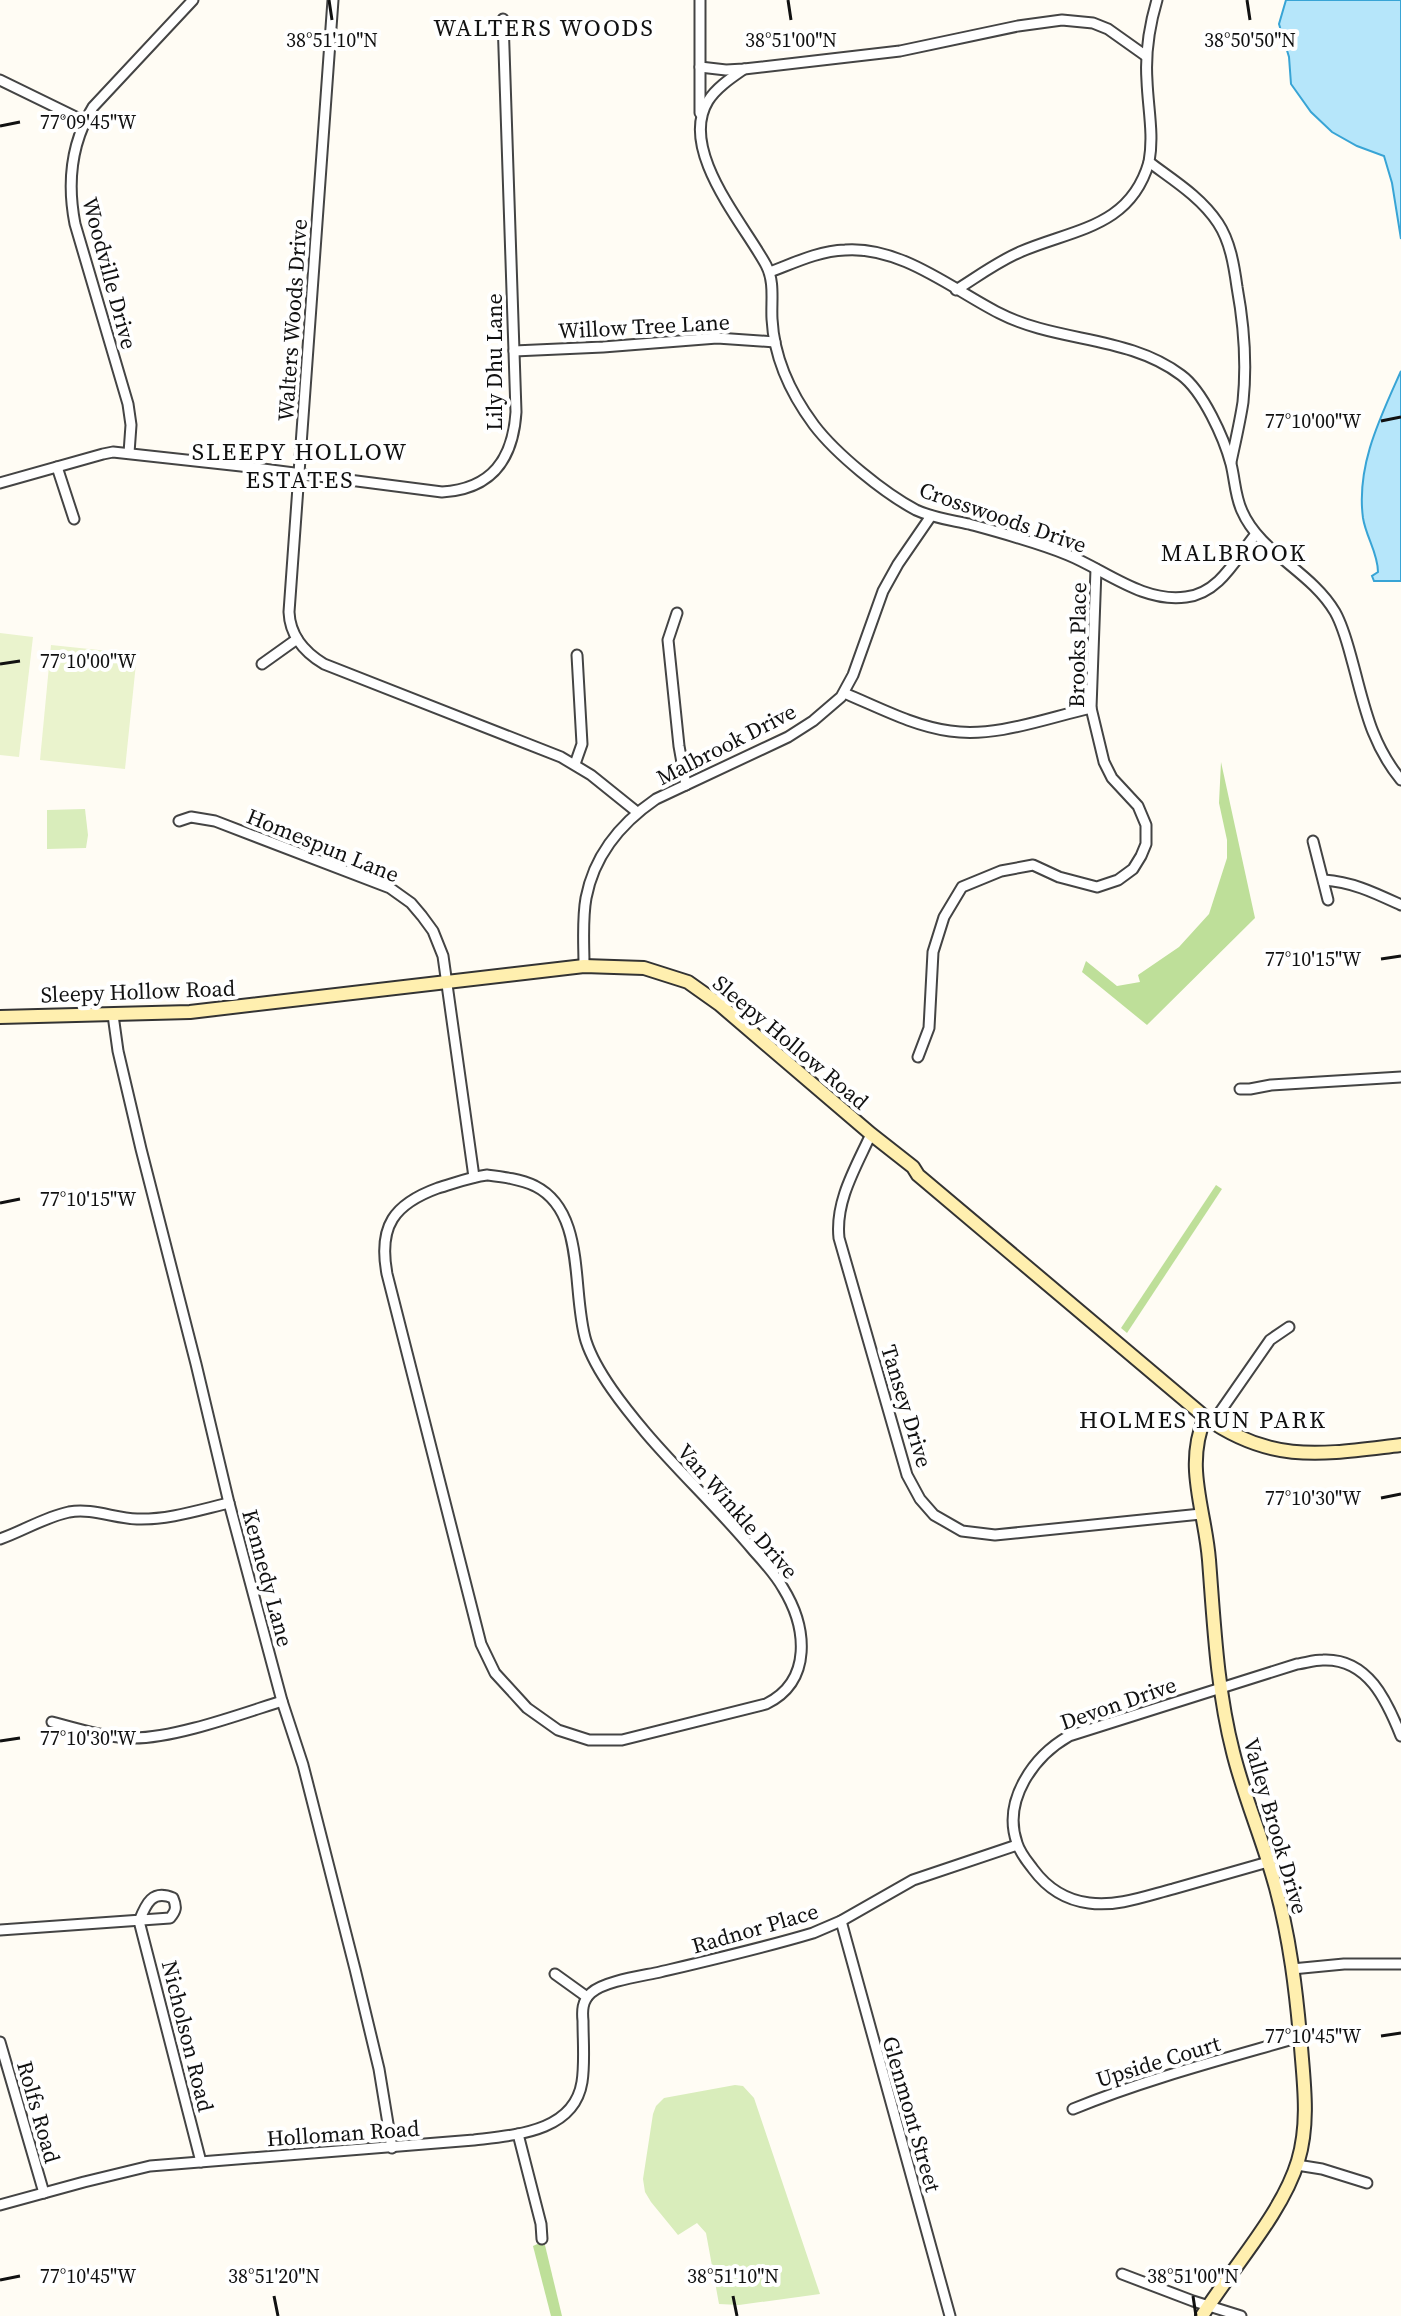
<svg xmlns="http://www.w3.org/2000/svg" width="1401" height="2316" font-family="'Source Serif 4',serif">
	<rect width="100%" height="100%" fill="#fffcf4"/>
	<g fill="#d9edbb">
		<path d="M85 809 88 835 86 848 47 849V810Z"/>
		<path d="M735 2085 743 2086 754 2098 820 2294 739 2305 719 2304 706 2233 697 2223 678 2235 651 2202 645 2192 643 2179 653 2114 656 2106 664 2098Z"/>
	</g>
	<g fill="#bedf99">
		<path d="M1221 762 1255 918 1147 1025 1082 972 1086 961 1117 986 1140 982 1138 975 1179 947 1209 914 1227 858V840L1219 803Z"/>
		<path d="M1216 1185 1222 1189 1127 1333 1121 1328Z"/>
		<path d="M544 2241 562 2316H551L533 2246Z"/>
	</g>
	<g fill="#eaf3cd">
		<path d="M0 633 33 637 19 757 0 755Z"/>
		<path d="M51 645 137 654 125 769 40 760Z"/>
	</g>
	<g fill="#b6e6fa" stroke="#38a4d5" stroke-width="2">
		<path d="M1286 0H1401V239L1392 183 1384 156 1357 146 1332 132 1311 112 1291 84 1289 57 1279 24Z"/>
		<path d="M1401 371V581H1374L1372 576 1378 572C1378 553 1366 537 1363 518 1356 466 1380 418 1401 371Z"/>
	</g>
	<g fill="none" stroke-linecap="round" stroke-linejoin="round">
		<g stroke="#444" stroke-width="13">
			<g id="street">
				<path d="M333 0 289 612C290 636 304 652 324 664L561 757 591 775 637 812"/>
				<path d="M1157 0C1149 27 1145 52 1147 81 1148 108 1154 135 1149 162 1173 180 1201 197 1218 223 1230 241 1234 265 1237 287 1244 325 1247 363 1243 402 1240 422 1235 443 1231 462"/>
				<path d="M700 67 726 70 744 69 900 51 1018 26 1062 20 1093 23 1108 29 1146 56"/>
				<path d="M744 69C731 78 716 88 708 101 678 150 744 224 766 265 775 282 771 301 772 319 774 358 791 394 814 425 836 454 884 493 916 510 933 518 951 520 969 524 1002 533 1036 542 1068 555 1105 570 1143 603 1186 597 1220 593 1236 558 1256 534"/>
				<path d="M0 80 84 121"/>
				<path d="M700 113V0"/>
				<path d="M770 272C794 263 818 251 845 250 901 246 952 289 999 313 1057 343 1128 335 1181 375 1203 391 1224 438 1231 464 1235 480 1235 496 1242 511 1260 553 1311 571 1335 612 1344 628 1348 646 1353 664 1365 708 1371 743 1401 780"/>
				<path d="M956 290C977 277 997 262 1020 252 1073 229 1130 228 1149 162"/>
				<path d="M514 351 603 347 717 338 775 342"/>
				<path d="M129 453 131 425 128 404 75 224C67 183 71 143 93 107L193 0"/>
				<path d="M57 467 74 519"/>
				<path d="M0 483 103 454 113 452 241 466 442 492C492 489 513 459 516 412L503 19"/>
				<path d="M677 613 668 640 679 746 686 785"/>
				<path d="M262 664 297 639"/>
				<path d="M844 693C878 707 913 726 950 731 996 738 1046 718 1091 708"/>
				<path d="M575 764 582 744 577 655"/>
				<path d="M179 821 191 817 215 821 390 888 411 903 422 916 433 931 443 956 474 1177"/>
				<path d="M1313 841 1328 900"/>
				<path d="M1324 880C1353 882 1375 893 1401 905"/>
				<path d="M584 966C584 944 582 920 586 898 594 856 621 823 656 799L788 737 813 721 841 697 853 675 883 591 898 564 931 516"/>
				<path d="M113 1015 118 1051 141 1149 196 1364 229 1503 282 1701 303 1765 355 1969 379 2069 392 2148"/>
				<path d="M918 1057 929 1028 933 952 944 917 962 887 1001 871 1033 865 1059 877 1097 887 1118 880 1133 869 1141 856 1146 844V825L1138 806 1112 778 1104 762 1091 708 1096 569"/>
				<path d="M1240 1089H1250L1271 1085 1401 1077"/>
				<path d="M871 1134C856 1167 835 1201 839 1238L907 1475 920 1499 934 1515 962 1531 995 1535 1201 1514"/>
				<path d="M487 1175C503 1177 520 1179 535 1186 587 1212 571 1292 586 1341 596 1372 625 1408 646 1433 680 1473 719 1509 753 1550 764 1562 775 1574 783 1588 807 1627 813 1681 766 1704L622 1740H589L558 1730 527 1708 495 1673 481 1644 387 1274C378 1226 394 1204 438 1188 455 1183 470 1177 487 1175Z"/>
				<path d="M1213 1422 1270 1340 1289 1327"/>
				<path d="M0 1539C23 1531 45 1517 69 1512 92 1508 114 1518 137 1519 168 1520 199 1510 229 1503"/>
				<path d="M52 1722C78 1729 104 1737 131 1738 173 1739 241 1714 282 1701"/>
				<path d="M1268 1862C1237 1871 1205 1880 1173 1889 1146 1896 1117 1907 1089 1903 1065 1900 1047 1888 1033 1869 1027 1861 1020 1853 1017 1843 1002 1800 1034 1756 1069 1736L1297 1664C1305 1663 1314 1660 1323 1660 1368 1658 1387 1701 1401 1736"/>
				<path d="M139 1921 201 2162"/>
				<path d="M841 1921 950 2316"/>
				<path d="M0 1930 170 1918C176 1911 177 1907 173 1898 152 1889 146 1904 139 1921"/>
				<path d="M1292 1969 1344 1964H1401"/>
				<path d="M555 1974 587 1997"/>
				<path d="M0 2042 44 2193"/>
				<path d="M1073 2109C1146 2079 1224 2059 1300 2037"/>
				<path d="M518 2134 541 2224 542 2239"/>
				<path d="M1297 2165 1322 2169 1367 2183"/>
				<path d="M0 2205 84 2182 150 2166 474 2140C515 2135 574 2132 582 2082 585 2063 583 2041 583 2021 582 2011 582 2001 591 1993 604 1981 642 1976 660 1972 711 1960 763 1948 813 1933L841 1921 913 1880 1017 1845"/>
				<path d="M1122 2274 1193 2301 1241 2316"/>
			</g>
		</g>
		<g stroke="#333" stroke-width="16">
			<g id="secondary">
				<path d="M0 1017 190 1012 584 966 644 968 688 982 719 1004 871 1134 913 1167 918 1175 1205 1417C1273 1465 1324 1454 1401 1445"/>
				<path d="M1202 2316C1231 2269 1282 2214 1298 2161 1308 2128 1305 2093 1302 2059 1297 1997 1290 1933 1272 1874 1260 1833 1243 1793 1233 1752 1217 1690 1214 1624 1209 1560 1205 1509 1184 1467 1205 1417"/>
			</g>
		</g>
		<use href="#street" stroke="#fff" stroke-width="9"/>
		<use href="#secondary" stroke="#ffefaf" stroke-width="12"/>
	</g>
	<path fill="none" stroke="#111" stroke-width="3" d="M329 0 332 20M788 0 791 20M1247 0 1250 20M0 126 20 122M1381 421 1401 417M0 664 20 661M1381 959 1401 956M0 1203 20 1199M1381 1498 1401 1494M0 1741 20 1738M1381 2036 1401 2033M0 2280 20 2276M274 2296 278 2316M733 2296 737 2316M1193 2296 1196 2316"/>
	<g text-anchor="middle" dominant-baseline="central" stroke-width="8" stroke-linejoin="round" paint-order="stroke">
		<g font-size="22" fill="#111" stroke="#fff">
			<text transform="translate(110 273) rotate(75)">Woodville Drive</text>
			<text transform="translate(292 320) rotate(-86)">Walters Woods Drive</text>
			<text transform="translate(644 326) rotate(-3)">Willow Tree Lane</text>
			<text transform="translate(494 362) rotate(-90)">Lily Dhu Lane</text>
			<text transform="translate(1003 517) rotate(19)">Crosswoods Drive</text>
			<text transform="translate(1077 645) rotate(-89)">Brooks Place</text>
			<text transform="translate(726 744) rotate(-27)">Malbrook Drive</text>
			<text transform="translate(323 845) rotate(22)">Homespun Lane</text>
			<text transform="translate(138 991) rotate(-2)">Sleepy Hollow Road</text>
			<text transform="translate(791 1042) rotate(40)">Sleepy Hollow Road</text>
			<text transform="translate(907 1406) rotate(73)">Tansey Drive</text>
			<text transform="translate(738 1511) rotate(49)">Van Winkle Drive</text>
			<text transform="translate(268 1578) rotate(75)">Kennedy Lane</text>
			<text transform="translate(1118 1703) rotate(-19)">Devon Drive</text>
			<text transform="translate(1276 1826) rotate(74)">Valley Brook Drive</text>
			<text transform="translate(755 1928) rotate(-16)">Radnor Place</text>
			<text transform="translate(188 2036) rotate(76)">Nicholson Road</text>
			<text transform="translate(1158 2061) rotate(-17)">Upside Court</text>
			<text transform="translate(39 2112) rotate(74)">Rolfs Road</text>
			<text transform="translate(912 2114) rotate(74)">Glenmont Street</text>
			<text transform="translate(343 2133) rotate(-4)">Holloman Road</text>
		</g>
		<g font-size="24" letter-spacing="2" fill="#111" stroke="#fff">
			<text x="544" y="27">WALTERS WOODS</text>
			<text x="300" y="451">SLEEPY HOLLOW<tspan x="300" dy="28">ESTATES</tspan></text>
			<text x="1234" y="552">MALBROOK</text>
			<text x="1203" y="1419">HOLMES RUN PARK</text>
		</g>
	</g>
	<g font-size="20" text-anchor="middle" fill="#111" stroke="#fff" stroke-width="8" stroke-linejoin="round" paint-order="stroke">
		<text x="332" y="47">38°51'10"N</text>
		<text x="791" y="47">38°51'00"N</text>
		<text x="1250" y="47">38°50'50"N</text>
		<text x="88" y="129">77°09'45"W</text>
		<text x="1313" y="428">77°10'00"W</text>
		<text x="88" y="668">77°10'00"W</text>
		<text x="1313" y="966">77°10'15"W</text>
		<text x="88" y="1206">77°10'15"W</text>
		<text x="1313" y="1505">77°10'30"W</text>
		<text x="88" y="1745">77°10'30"W</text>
		<text x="1313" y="2043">77°10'45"W</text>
		<text x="274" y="2283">38°51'20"N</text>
		<text x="733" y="2283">38°51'10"N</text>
		<text x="1193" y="2283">38°51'00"N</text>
		<text x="88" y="2283">77°10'45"W</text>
	</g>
</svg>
